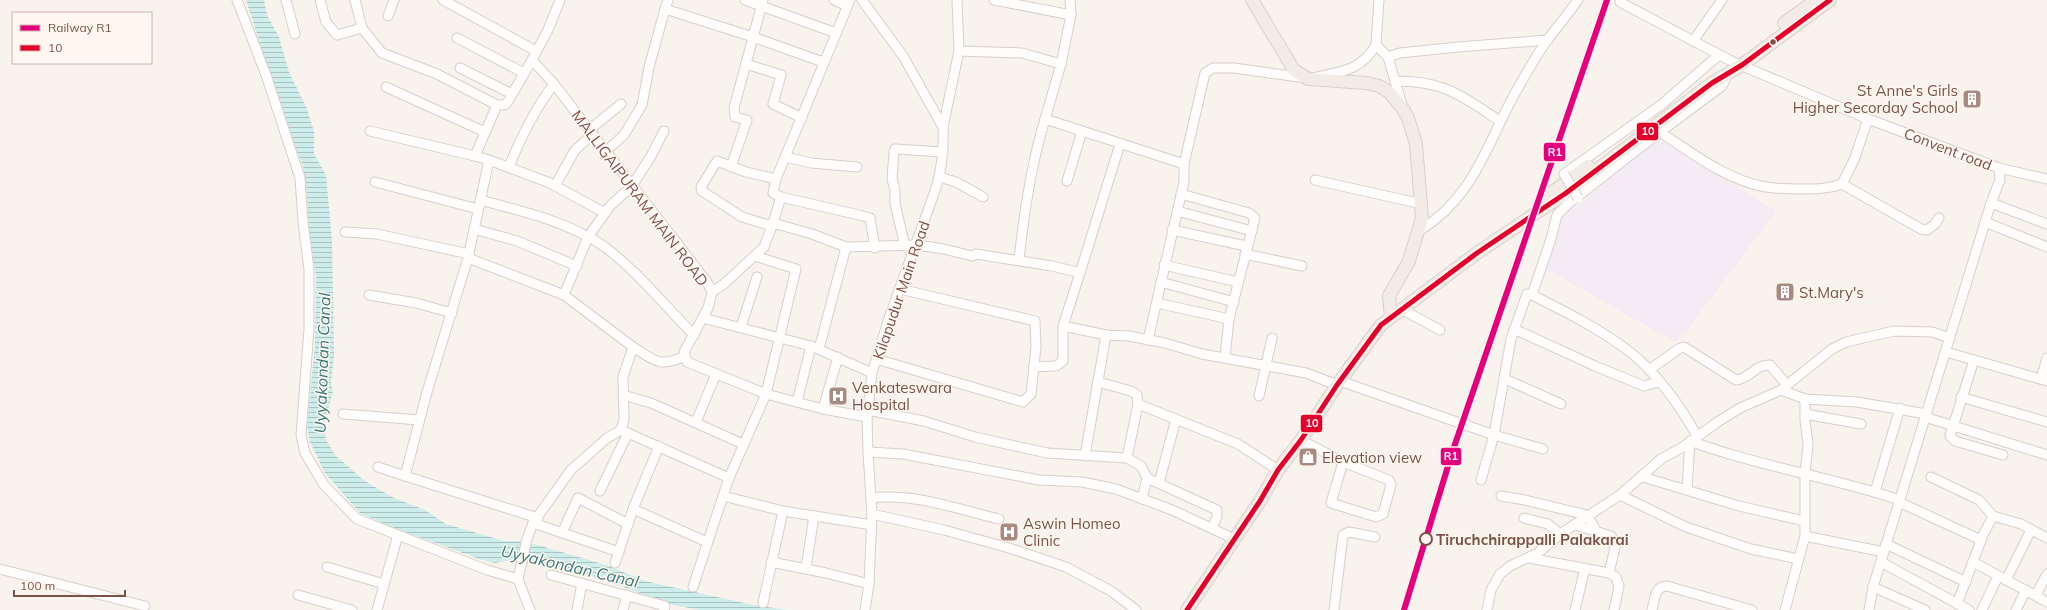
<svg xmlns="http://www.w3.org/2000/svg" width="2047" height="610" font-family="Mulish,sans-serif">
	<defs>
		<pattern id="water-rules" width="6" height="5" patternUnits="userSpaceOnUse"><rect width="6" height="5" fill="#cdedeb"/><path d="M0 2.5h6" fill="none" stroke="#abc3c0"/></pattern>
	</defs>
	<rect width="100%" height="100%" fill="#f9f3ed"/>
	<path fill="#f4ebf5" d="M1657 138 1776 211 1687 330 1675 342 1543 267 1557 238 1562 214 1569 205 1577 206Z"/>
	<path fill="url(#water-rules)" d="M246 0H264L267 15 279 37 289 72 307 109 314 132V154L326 175 332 240 334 356 331 383 333 392 324 423 326 440 335 455 365 481 392 497 425 510 446 524 504 541H519L541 546 606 565 645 581 753 605 787 610H700L673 605 604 580 539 561 530 560 527 565 511 560 495 563 482 560 394 528 360 513 325 473 310 442 307 426 315 345 316 277 309 232 307 194 303 166 286 125Z"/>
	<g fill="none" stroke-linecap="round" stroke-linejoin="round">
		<g stroke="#d9ceca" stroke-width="11">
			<g id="minor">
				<path d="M237 0 266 75 300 178 303 222 309 269V329L301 435 305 453 324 485 357 519 487 570 518 579"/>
				<path d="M286 0 295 34"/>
				<path d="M320 0 326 22 337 35 362 28 382 53 437 74 497 105"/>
				<path d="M355 0 362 28"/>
				<path d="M443 0 536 51"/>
				<path d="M560 0 548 30 532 60 554 84 707 282 712 292 708 308 684 352 687 362 766 394 823 409 867 417"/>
				<path d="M668 0 665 9 753 37 823 62"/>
				<path d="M745 0 836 33"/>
				<path d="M834 0 847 6"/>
				<path d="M862 0 903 56 943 127C944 148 942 168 936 188L888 321 872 373 867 417 868 452 872 514 869 584 865 610"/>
				<path d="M994 0 1071 15"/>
				<path d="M1379 0 1376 45 1388 57 1402 105"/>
				<path d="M1621 0 1620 2 1733 62 1868 119 1999 168 2047 179"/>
				<path d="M388 16 394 0"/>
				<path d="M457 38 524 73"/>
				<path d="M1693 41 1722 0"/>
				<path d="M959 51 1022 53 1061 64 1045 119"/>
				<path d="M1388 57 1400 53 1458 47 1548 40"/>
				<path d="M746 64 781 75 773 104 802 118"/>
				<path d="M1061 64 1071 15 1070 0"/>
				<path d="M460 68 512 94"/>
				<path d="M1728 73 1722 86 1660 132C1692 153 1728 181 1766 187 1778 189 1791 189 1803 189 1816 189 1829 189 1842 184L1854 160 1868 119"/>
				<path d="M1317 77C1344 71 1361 70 1376 45"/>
				<path d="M1395 81C1445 81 1460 95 1500 121"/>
				<path d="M386 87 485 132"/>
				<path d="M943 127 959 51 957 0"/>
				<path d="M589 130 621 104"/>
				<path d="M370 131 475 156"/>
				<path d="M1660 132 1568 204 1557 215 1551 239 1532 295C1566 312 1600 329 1630 352 1656 372 1681 407 1697 436"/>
				<path d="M605 152 624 135 642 105 649 67 665 9"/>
				<path d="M785 157 811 163 857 167"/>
				<path d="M489 160 550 183 605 213"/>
				<path d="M509 167C521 137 534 110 554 84"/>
				<path d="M731 167 747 120 735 117 734 108 763 0"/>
				<path d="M1564 174 1661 105 1719 55"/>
				<path d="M940 177 956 182 983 197"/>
				<path d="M1315 180 1422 204"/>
				<path d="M1067 181 1082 131"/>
				<path d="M375 182 478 209"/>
				<path d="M1842 184 1921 229 1927 230 1935 224 1939 218"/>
				<path d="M555 186 575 150 592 135"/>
				<path d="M1181 194 1249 213 1255 218 1229 319 1225 357"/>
				<path d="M781 197 773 193 776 179 850 0"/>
				<path d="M480 200C522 211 569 222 605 247 638 272 665 306 694 335"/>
				<path d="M1991 203 2047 224"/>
				<path d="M1177 211 1252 231"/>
				<path d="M1985 222 2047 247"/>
				<path d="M773 223 781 197 859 215 870 218 875 248"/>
				<path d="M772 226 742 217 702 191 701 187 717 161 746 172 776 179"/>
				<path d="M474 229 517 241 577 266"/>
				<path d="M1172 230 1246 246"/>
				<path d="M1419 231C1476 196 1487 142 1518 88 1527 72 1537 54 1548 39 1558 26 1568 14 1578 0"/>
				<path d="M345 232 377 234 469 254"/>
				<path d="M905 246 895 204V190L892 179 894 152 895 149 943 152"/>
				<path d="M1245 254 1302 266"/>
				<path d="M1019 260C1024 212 1031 165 1045 119L1184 164"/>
				<path d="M1164 265 1238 282"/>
				<path d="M1080 273 1120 144"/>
				<path d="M1161 282 1234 302"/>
				<path d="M712 292 724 284 764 247 773 223 812 234 846 247 916 245 944 249 972 256 976 254 1052 266 1077 272 1080 273 1063 326 1106 335 1129 336 1165 343 1202 354 1306 373 1337 385"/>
				<path d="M369 295 416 303 452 313"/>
				<path d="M564 295 588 237 610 206 632 186 651 156 664 131"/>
				<path d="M1157 303 1229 319"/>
				<path d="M1401 309 1440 330"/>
				<path d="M703 318 811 346 872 373"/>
				<path d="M741 327 757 277"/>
				<path d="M1514 329 1595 366 1644 386 1658 382"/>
				<path d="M1148 340 1184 182V164L1205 73 1213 68H1234L1305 78"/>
				<path d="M633 347C656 361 659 368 685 356"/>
				<path d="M819 349 846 247"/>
				<path d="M1946 352 2047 381"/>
				<path d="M876 359 1023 402 1031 394 1036 347 1035 321 900 289"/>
				<path d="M1974 360 1950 436 1955 441 2003 455"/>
				<path d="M1034 367 1056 366 1063 361V326"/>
				<path d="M1649 370 1680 348 1684 347 1736 380C1749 379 1756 364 1770 365L1787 385"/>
				<path d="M1505 379 1561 404"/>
				<path d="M2041 379 2047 358"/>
				<path d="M1340 381 1494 435 1543 449"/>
				<path d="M1098 382 1131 391 1137 395 1138 404 1238 444 1278 470"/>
				<path d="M1781 390 1805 399 1857 402 1926 414"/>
				<path d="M623 395 651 403 743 444"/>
				<path d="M1259 396 1272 338"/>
				<path d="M1961 397 2047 422"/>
				<path d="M797 402 811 346"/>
				<path d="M823 409 838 357"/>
				<path d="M868 410 924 421 975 437 1047 453 1127 458 1138 404"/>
				<path d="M343 414 419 420"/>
				<path d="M1805 414 1861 424"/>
				<path d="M1925 417 2047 455"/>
				<path d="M696 422 716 374"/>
				<path d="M621 430 729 478 723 496 783 511 872 525"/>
				<path d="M1301 440 1343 462 1389 480 1391 485 1383 514 1376 517 1331 503 1343 462"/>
				<path d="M868 452 903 454 1039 480 1082 482 1116 489 1172 510 1228 536"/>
				<path d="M1085 456 1106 335"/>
				<path d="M1127 458 1141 466 1147 478 1217 510V517L1212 528"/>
				<path d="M378 467 405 476 427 392 468 258"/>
				<path d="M405 476 538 518"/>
				<path d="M1643 477 1739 506 1804 521"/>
				<path d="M1931 477 1979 500 1993 516"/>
				<path d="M729 478 766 394 796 269 755 256"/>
				<path d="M1481 480 1494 435 1511 339 1527 294 1532 295"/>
				<path d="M1159 483 1176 419"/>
				<path d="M1687 489 1690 441C1758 466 1831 477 1900 500"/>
				<path d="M600 491 628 433"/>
				<path d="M1875 492 1900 408"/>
				<path d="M1620 495 1686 527 1751 549 1798 559"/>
				<path d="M1501 496 1525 500 1587 515 1597 532"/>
				<path d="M871 498C915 493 957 509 999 519"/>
				<path d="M1142 499 1147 478"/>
				<path d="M1899 502 1981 540"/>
				<path d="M633 509 707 542"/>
				<path d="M872 514 944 530 1009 548 1066 567 1111 591 1136 610"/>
				<path d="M1524 518 1548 524 1560 534"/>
				<path d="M533 523 619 552"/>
				<path d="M1575 525 1611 536 1616 543 1609 573"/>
				<path d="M562 533 578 498 628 524"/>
				<path d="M1805 536 1884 552"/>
				<path d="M1886 544 1966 582"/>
				<path d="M1529 558 1609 573 1616 577 1619 586 1614 610"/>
				<path d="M771 562 826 573 869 584"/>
				<path d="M1881 562 1969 610"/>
				<path d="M1973 562 2047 602"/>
				<path d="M615 563 633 509 659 446"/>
				<path d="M327 567 384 584"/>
				<path d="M806 568 814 516"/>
				<path d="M0 569 145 606"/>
				<path d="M551 575 665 606 664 610"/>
				<path d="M2006 580 2031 530"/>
				<path d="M693 587 723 496"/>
				<path d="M1873 587 1925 610"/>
				<path d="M298 595 352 610"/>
				<path d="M2036 595 2047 574"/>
				<path d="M763 603 783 511"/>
				<path d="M1957 604 1983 535 1993 516 2021 524 2047 538"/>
				<path d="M377 610 398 535"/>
				<path d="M530 610 518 579 527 539 533 523 571 470 607 438 621 430 624 419 623 377 633 347 564 295 468 258 489 160 475 156 497 105H504L507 103 532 60"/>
				<path d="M577 610 582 583"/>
				<path d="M623 610 627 595"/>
				<path d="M1334 610 1343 535 1349 532 1375 537"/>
				<path d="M1487 610 1491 590 1500 574 1510 566 1538 553 1560 534 1620 495 1661 459 1683 447 1719 421 1740 408 1781 390 1832 349 1846 342 1894 331 1932 332 1950 338"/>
				<path d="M1575 610 1585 568"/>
				<path d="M1652 610C1655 600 1654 586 1667 586L1752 610"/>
				<path d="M1785 610 1805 536V473L1808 444 1805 420V399"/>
				<path d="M1869 610 1873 587 1991 203 2000 180 1999 168"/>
				<path d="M1982 610 1998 576"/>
				<path d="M2016 610 2026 590"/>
			</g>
		</g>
		<g stroke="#dbceca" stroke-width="14">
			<g id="major">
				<path d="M1252 0 1294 70 1308 79 1367 83 1379 86 1389 92 1403 109 1408 118 1416 144 1422 218 1409 261 1389 296 1391 317"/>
				<path d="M1784 23 1816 0"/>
				<path d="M1542 200 1588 166"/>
				<path d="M1187 610 1260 501 1278 470 1301 440 1337 385 1381 325 1477 253 1566 193 1712 83 1742 65 1830 0"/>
			</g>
		</g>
		<use href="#minor" stroke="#fefdfc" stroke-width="9"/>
		<use href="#major" stroke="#f3ece6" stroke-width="12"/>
		<g stroke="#d9ceca" stroke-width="11" stroke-linecap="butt">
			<path id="minor-bridge" d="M1564 174 1578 198"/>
		</g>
		<use href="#minor-bridge" stroke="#fefdfc" stroke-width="9"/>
		<g stroke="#fff7f0" stroke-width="8">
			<path id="bus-1" d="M1187 610 1260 501 1278 470 1301 440 1337 385 1381 325 1477 253 1566 193 1712 83 1742 65 1830 0"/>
		</g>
		<use href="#bus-1" stroke="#e4002b" stroke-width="5"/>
		<g stroke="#fff7f0" stroke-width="9">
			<path id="rail-1" d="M1404 610 1452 453 1607 0"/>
		</g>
		<use href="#rail-1" stroke="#e5007d" stroke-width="6"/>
	</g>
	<defs>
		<g id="building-square" transform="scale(1)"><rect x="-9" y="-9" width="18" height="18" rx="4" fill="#a88a82" stroke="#fff7f0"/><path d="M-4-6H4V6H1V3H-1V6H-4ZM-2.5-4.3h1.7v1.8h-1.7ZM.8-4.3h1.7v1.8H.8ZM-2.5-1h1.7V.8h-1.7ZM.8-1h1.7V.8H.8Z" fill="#fff"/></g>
		<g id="hospital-square" transform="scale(1)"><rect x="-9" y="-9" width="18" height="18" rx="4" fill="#a88a82" stroke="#fff7f0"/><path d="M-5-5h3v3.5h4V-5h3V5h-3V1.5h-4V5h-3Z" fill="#fff"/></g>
		<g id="shop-square" transform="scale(1)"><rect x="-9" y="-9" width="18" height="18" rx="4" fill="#a88a82" stroke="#fff7f0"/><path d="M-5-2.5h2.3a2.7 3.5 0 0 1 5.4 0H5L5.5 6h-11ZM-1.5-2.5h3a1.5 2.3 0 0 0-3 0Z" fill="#fff"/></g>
	</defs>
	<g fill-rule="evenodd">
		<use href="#building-square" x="1972" y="99"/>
		<use href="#building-square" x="1785" y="292"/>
		<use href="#hospital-square" x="838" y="396"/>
		<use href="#shop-square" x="1308" y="457"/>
		<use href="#hospital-square" x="1009" y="532"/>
	</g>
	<circle fill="#7c5248" stroke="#fff7f0" stroke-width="1.5" cx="1773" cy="42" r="3.5"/>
	<circle fill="#fff7f0" stroke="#7c5248" stroke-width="2" cx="1426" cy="539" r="6"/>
	<g text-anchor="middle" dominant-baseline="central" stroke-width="3" stroke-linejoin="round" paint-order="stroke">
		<g font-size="15" fill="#7c5248" stroke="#fff7f0" text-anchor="start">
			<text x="1958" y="90" text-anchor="end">St Anne's Girls<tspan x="1958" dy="17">Higher Secorday School</tspan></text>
			<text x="1799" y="292">St.Mary's</text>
			<text x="852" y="387">Venkateswara<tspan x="852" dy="17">Hospital</tspan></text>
			<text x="1322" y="457">Elevation view</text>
			<text x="1023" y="523">Aswin Homeo<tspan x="1023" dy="17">Clinic</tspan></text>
		</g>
		<g font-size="15" fill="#7c5248" stroke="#fff7f0">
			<text transform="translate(1948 149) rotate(21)">Convent road</text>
			<text transform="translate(640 198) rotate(53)">MALLIGAIPURAM MAIN ROAD</text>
			<text transform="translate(901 290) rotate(-71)">Kilapudur Main Road</text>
		</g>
		<g font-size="15" font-weight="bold" fill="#7c5248" stroke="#fff7f0" text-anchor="start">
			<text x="1436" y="539">Tiruchchirappalli Palakarai</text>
		</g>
		<g font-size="16" font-style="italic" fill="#377a7b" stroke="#fff7f0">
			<text transform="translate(322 363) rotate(-88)">Uyyakondan Canal</text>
			<text transform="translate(570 566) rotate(13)">Uyyakondan Canal</text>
		</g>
	</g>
	<g stroke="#fff7f0" stroke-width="1.5">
		<rect x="1636" y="122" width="23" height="19" rx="4" fill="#e4002b"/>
		<rect x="1543" y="142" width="23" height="20" rx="4" fill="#e5007d"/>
		<rect x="1300" y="414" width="23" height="19" rx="4" fill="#e4002b"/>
		<rect x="1440" y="447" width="22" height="19" rx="4" fill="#e5007d"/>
	</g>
	<g font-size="11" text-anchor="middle" font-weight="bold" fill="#fff">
		<text x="1648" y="135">10</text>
		<text x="1555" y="156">R1</text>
		<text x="1312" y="427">10</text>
		<text x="1451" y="460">R1</text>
	</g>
	<rect x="12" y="12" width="140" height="52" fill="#fff7f0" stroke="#cbb5ad"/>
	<rect x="20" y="25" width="20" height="6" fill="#e5007d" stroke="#cbb5ad"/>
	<text x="48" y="32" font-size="12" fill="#7c5248">Railway R1</text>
	<rect x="20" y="45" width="20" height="6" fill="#e4002b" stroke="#cbb5ad"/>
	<text x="48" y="52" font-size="12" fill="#7c5248">10</text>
	<path d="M14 590v6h111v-6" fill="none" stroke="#7c5248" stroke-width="2"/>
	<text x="20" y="590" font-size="12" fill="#7c5248" stroke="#fff7f0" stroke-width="3" paint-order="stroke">100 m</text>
</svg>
